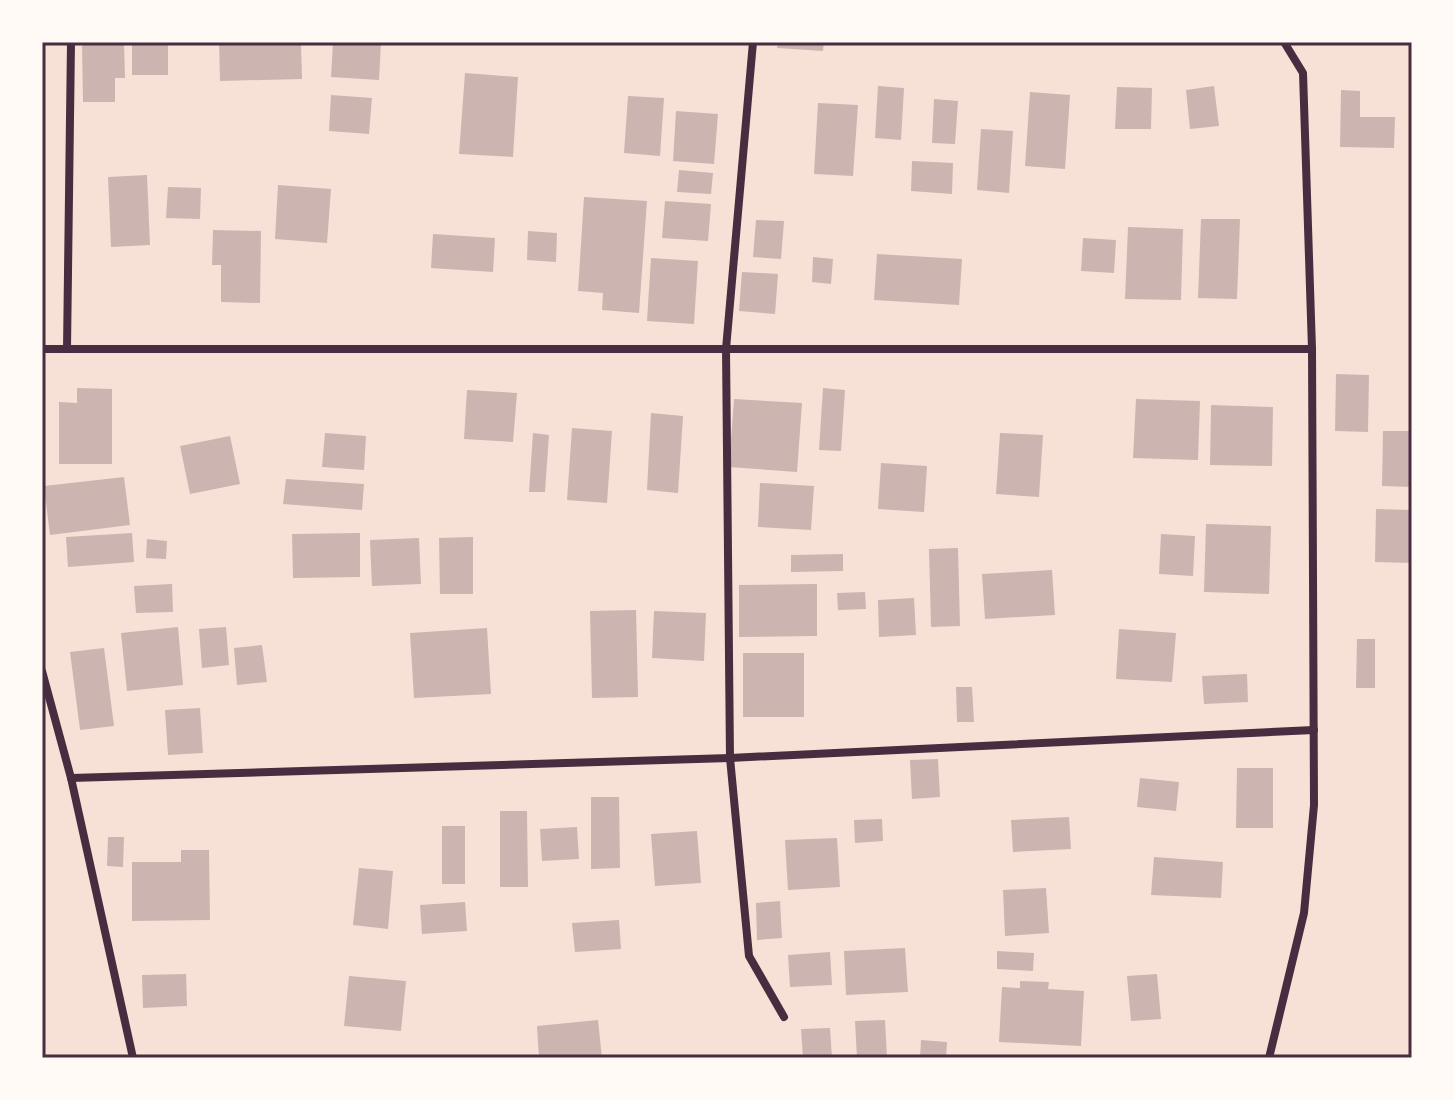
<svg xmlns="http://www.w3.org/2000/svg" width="1454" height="1100" font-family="Ubuntu,sans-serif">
	<rect width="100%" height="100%" fill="#f7e1d7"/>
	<g fill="#ccb4b1">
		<path d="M82 42H124L125 78H115V102H83Z"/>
		<rect x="132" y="42" width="36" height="33"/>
		<path d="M219 42 301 43 302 79 220 81Z"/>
		<path d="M333 42H381L379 80 331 77Z"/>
		<path d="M778 42H824L823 51 777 48Z"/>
		<path d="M465 73 518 77 513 157 459 154Z"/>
		<path d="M878 86 904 88 901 140 875 138Z"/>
		<path d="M1214 86 1219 126 1190 129 1186 90Z"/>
		<path d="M1117 87 1152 88 1151 129H1115Z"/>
		<path d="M1341 90 1360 91V117H1395L1394 148 1340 147Z"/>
		<path d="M1030 92 1070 95 1065 169 1025 166Z"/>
		<path d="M331 95 372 98 369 134 329 131Z"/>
		<path d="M628 96 664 98 660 156 624 153Z"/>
		<path d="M934 99 958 101 955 144 932 143Z"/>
		<path d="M818 103 858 105 853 176 814 174Z"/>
		<path d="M676 111 718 114 714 164 673 161Z"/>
		<path d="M981 129 1013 131 1009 193 977 190Z"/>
		<path d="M912 161 953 163 952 194 911 191Z"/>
		<path d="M679 170 713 173 711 194 677 192Z"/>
		<path d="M147 175 150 245 111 247 108 177Z"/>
		<path d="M278 185 331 189 327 243 275 239Z"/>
		<path d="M168 187 201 188 200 219 166 218Z"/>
		<path d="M584 197 647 201 639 313 602 310 603 293 578 291Z"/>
		<path d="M665 201 711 204 708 241 662 238Z"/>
		<path d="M1201 219H1240L1237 299 1198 298Z"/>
		<path d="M756 220 784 221 781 259 753 257Z"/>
		<path d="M1128 227 1183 229 1181 300 1125 299Z"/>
		<path d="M213 230 261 231 260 303 221 302V265H212Z"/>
		<path d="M528 231 557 233 556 262 527 260Z"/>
		<path d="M433 234 495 238 493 272 431 268Z"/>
		<path d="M1083 238 1116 240 1114 273 1081 271Z"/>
		<path d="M877 254 962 259 959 305 874 300Z"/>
		<path d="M813 257 833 259 831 284 812 282Z"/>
		<path d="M651 258 698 261 694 324 647 321Z"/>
		<path d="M742 272 778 274 775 314 739 311Z"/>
		<path d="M1336 374 1369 375 1368 432 1335 431Z"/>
		<path d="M77 388 112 389V464H59V402L77 403Z"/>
		<path d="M823 388 845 390 841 451 819 450Z"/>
		<path d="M467 390 517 393 513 442 464 439Z"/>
		<path d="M734 399 802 403 797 472 729 467Z"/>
		<path d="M1136 399 1200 401 1198 460 1133 458Z"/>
		<path d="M1211 405 1273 407 1272 466 1210 465Z"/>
		<path d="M651 413 683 416 678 493 647 490Z"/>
		<path d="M572 428 612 431 607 503 567 500Z"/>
		<path d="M1383 431H1412V487L1382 486Z"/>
		<path d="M325 433 366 436 364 470 322 467Z"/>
		<path d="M533 433 549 435 545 492H529Z"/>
		<path d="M1000 433 1043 435 1039 497 996 494Z"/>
		<path d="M230 436 240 484 190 494 180 446Z"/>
		<path d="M881 463 927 466 924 512 878 509Z"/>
		<path d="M124 477 130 525 50 535 44 486Z"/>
		<path d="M286 479 364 484 362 510 283 504Z"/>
		<path d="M760 483 814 486 811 530 758 527Z"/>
		<path d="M1376 509 1412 510V563L1375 562Z"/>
		<path d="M1206 524 1271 526 1269 594 1204 592Z"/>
		<path d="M132 533 134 562 68 567 66 537Z"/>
		<path d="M360 533V577L293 578 292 534Z"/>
		<path d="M1161 534 1195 536 1193 576 1159 574Z"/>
		<path d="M473 537V594H440L439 538Z"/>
		<path d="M419 538 421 584 372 586 370 540Z"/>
		<path d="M147 539 167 541 166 559 146 558Z"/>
		<path d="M958 548 960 626 931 627 929 549Z"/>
		<path d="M843 554V571L791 572V555Z"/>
		<path d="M1052 570 1055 615 985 619 982 574Z"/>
		<path d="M172 584 173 612 136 613 134 586Z"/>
		<path d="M817 584V636L739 637V585Z"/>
		<path d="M865 592 866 609 838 610 837 593Z"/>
		<path d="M914 598 916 635 879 637 878 600Z"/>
		<path d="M636 610 638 697 592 698 590 611Z"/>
		<path d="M654 611 706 613 704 661 652 658Z"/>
		<path d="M178 627 183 685 127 691 121 633Z"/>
		<path d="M226 627 229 665 202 668 199 629Z"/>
		<path d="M487 628 491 694 414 698 410 633Z"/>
		<path d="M1119 629 1176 633 1172 682 1116 679Z"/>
		<path d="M1357 639H1375V688H1356Z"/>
		<path d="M262 645 267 682 237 685 234 648Z"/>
		<path d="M104 648 114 726 80 730 70 652Z"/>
		<rect x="743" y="653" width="61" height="64"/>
		<path d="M1247 674 1248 702 1204 704 1202 676Z"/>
		<path d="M956 687H972L974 722H957Z"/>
		<path d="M200 708 203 753 168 755 165 710Z"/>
		<path d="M938 759 940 797 912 799 910 760Z"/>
		<path d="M1237 768H1273V828H1236Z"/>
		<path d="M1140 778 1179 782 1176 811 1137 807Z"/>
		<path d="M591 797H619L620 868 591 869Z"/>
		<path d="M500 811H527L528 887H500Z"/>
		<path d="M1069 817 1071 849 1013 852 1011 820Z"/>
		<path d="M882 819 883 841 855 843 854 820Z"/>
		<rect x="442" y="826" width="23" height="58"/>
		<path d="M577 827 579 859 542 861 540 829Z"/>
		<path d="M697 831 701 883 655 886 651 834Z"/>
		<path d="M108 837H124L123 867 107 866Z"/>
		<path d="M837 838 840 887 788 890 785 840Z"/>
		<path d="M181 850H209L210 920 132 921V862H181Z"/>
		<path d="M1154 857 1223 862 1221 898 1151 895Z"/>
		<path d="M359 868 393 871 388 929 353 925Z"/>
		<path d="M1046 888 1049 933 1005 936 1003 890Z"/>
		<path d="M780 901 782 938 757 940 756 903Z"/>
		<path d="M465 902 467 931 422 934 420 905Z"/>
		<path d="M619 920 621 949 575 952 572 923Z"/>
		<path d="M905 948 908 992 846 995 844 951Z"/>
		<path d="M997 951 1034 953 1033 971 997 969Z"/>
		<path d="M830 952 832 985 790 987 788 955Z"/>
		<path d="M186 974 187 1006 143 1008 142 975Z"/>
		<path d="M1157 974 1161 1019 1131 1021 1127 976Z"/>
		<path d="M349 976 406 981 401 1031 344 1026Z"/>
		<path d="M1020 981 1049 982 1048 989 1084 991 1081 1046 999 1042 1002 987 1020 988Z"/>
		<path d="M598 1020 602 1058H539L537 1026Z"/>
		<path d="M885 1020 887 1058H857L855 1021Z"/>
		<path d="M830 1028 832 1058H803L801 1029Z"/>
		<path d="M921 1040 947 1042 946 1058H920Z"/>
	</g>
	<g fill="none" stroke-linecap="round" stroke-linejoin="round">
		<g stroke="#4a2c40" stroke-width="8">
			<path d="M753 42 726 349 730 758 749 956 784 1017"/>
			<path d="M42 349H1312"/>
			<path d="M67 349 71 42"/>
			<path d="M42 671 71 778 133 1058"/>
			<path d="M71 778 730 758 1314 730"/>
			<path d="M1269 1058 1304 913 1314 805 1312 349 1303 73 1284 42"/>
		</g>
	</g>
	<rect width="1454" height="1100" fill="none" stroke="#fffaf5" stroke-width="88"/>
	<rect x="44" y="44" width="1366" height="1012" fill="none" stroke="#4a2c40" stroke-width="3"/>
</svg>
